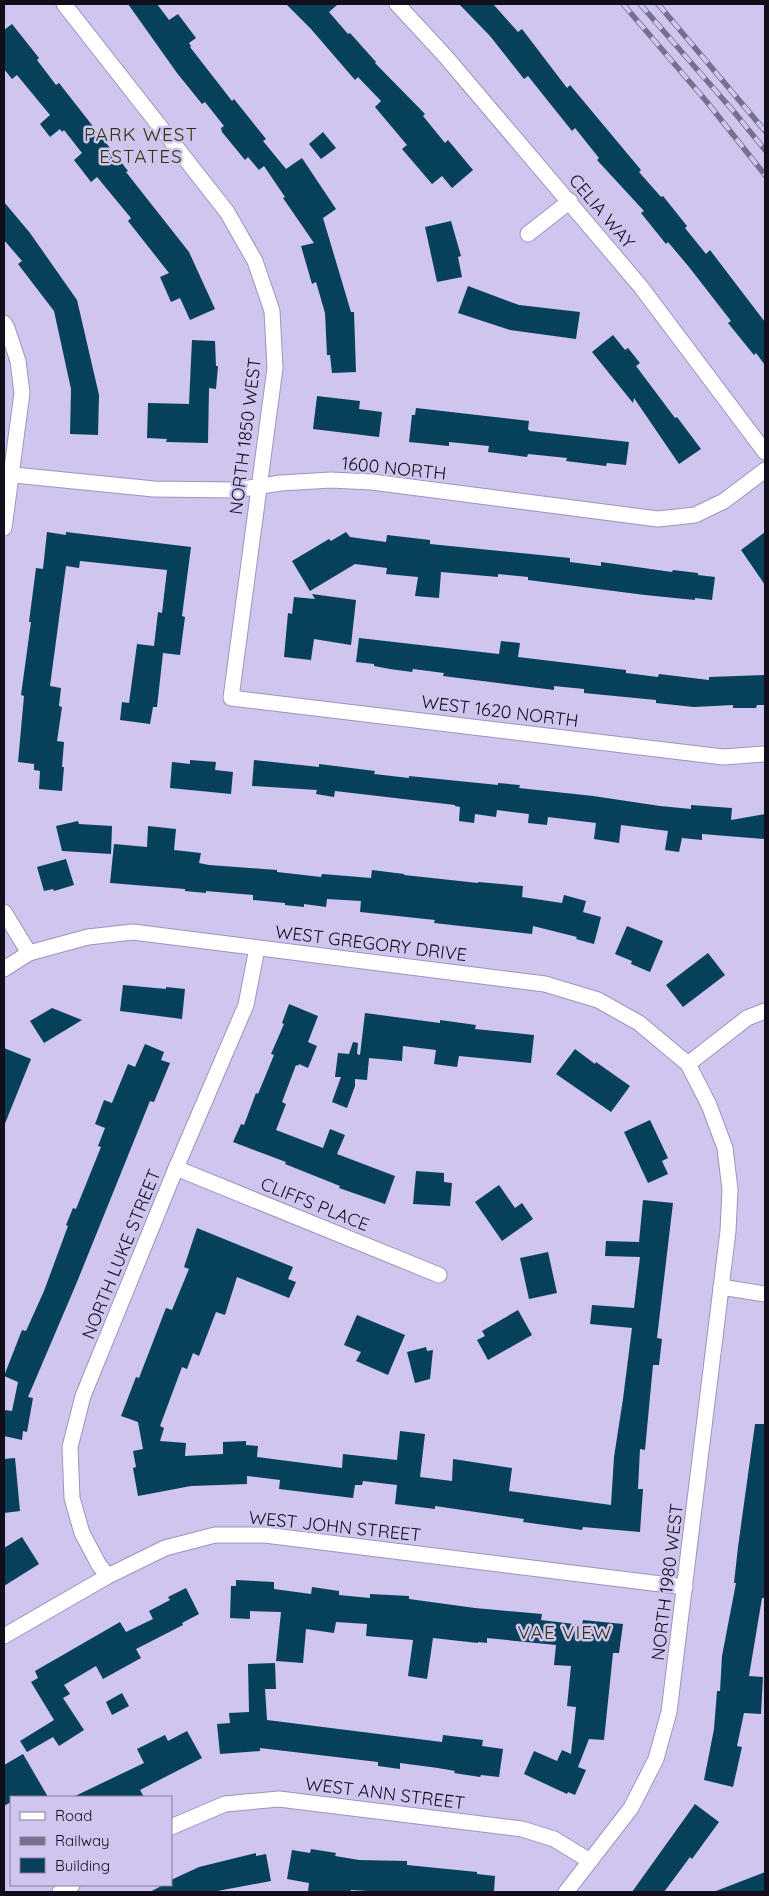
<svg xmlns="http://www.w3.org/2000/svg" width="769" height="1896" font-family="Quicksand,sans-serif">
	<rect width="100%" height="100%" fill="#cfc5ee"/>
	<g fill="#07405b">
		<path d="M128 4H157L169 20 178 14 196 38 189 43 191 46 190 47 232 101 234 99 266 139 263 141 286 169 302 158 336 209 323 218 351 312H354L356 372 332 373 330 355H327L325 313 316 282 312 284 301 246 314 243 283 198 285 197 264 166 259 170 248 157 245 160 222 132 221 128 224 126 205 102 202 104 177 73Z"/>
		<path d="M286 4H338L329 12 348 34 350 33 376 62 375 63 425 114 423 116 445 143 448 140 473 170 452 188 442 176 432 184 402 149 407 145 375 107 381 101 358 77 355 80 311 29Z"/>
		<path d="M459 4H493L518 32 522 29 567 88 570 85 641 170 639 172 661 197 663 196 687 226 685 228 706 254 710 250 765 322V365L756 353 754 355 728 323 731 321 689 267 668 242 666 244 641 213 644 211 597 160 599 158 575 128 572 131 528 76 524 79 490 36Z"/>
		<path d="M12 24 39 58 37 60 56 85 59 83 128 171 126 172 189 252 215 309 190 320 180 298 171 302 160 277 169 273 128 221 131 218 97 177 91 182 74 160 82 153 64 130 62 132 60 129 50 137 40 124 50 115 17 75 12 79 4 69V30Z"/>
		<path d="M323 132 336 148 321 159 309 144Z"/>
		<path d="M4 202 30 233 77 300 99 395 98 435 70 434 71 389 54 311 18 264 22 261 4 240Z"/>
		<path d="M451 221 461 256 458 257 462 277 437 282 425 227Z"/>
		<path d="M468 286 519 305 580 312 576 339 510 330 458 313Z"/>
		<path d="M613 335 625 350 628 348 640 363 636 366 675 418 677 417 701 449 679 464 634 398 633 403 592 352Z"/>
		<path d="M192 340 215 341 216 366H218L216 389 209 388 208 443 166 442 167 439 147 438 148 403 189 404Z"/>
		<path d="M317 396 360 401 359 409 382 412 379 437 313 429Z"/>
		<path d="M416 408 529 421 528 429 530 431 629 442 626 465 607 463 606 466 566 461 567 458 528 454 527 457 488 452 489 446 449 442V446L409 442 412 415H415Z"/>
		<path d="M47 532 66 535V532L191 547 182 616 185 617 180 655 163 653 157 707H153L150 724 120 720 122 702 129 703 137 644 154 646 158 612 162 613 167 570 80 561 79 568 66 566 50 686 61 688 59 706 62 707 57 741 64 742 62 767H64L62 791 39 789 40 771 34 770V764L18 762 24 696 21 695 31 622H29L36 568 43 569Z"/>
		<path d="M346 532 350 537 386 542 387 535 430 540V544L570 558V562L601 566V562L672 572 673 570 698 573V575L715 577 712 600 695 598V600L645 595 528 580V577L498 574V577L441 572 439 598 415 596 418 577 386 574 387 568 355 564 310 591 292 561 329 539 331 541Z"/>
		<path d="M765 532V585L741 550Z"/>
		<path d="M312 594 356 600 351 645 314 639 311 660 284 657 288 613 292 614 294 597 315 599Z"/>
		<path d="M359 638 499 654 501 641 520 643 518 657 626 670V673L658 677 659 674 709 680V677L765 675V705H757L756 708H733V705L694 707 656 703V700L584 693V689L554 686V690L443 676 444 673 413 669 412 672 390 669 374 666V664L356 662Z"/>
		<path d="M190 760 216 762 215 770 233 772 231 794 170 788 172 762 190 764Z"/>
		<path d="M254 760 319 767V764L375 771 374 774 409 778V776L498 785V783L520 785 519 788 593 796 660 806 691 809V805L732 808 731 820 765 814V839L702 834V840L682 838 679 852 665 850 668 831 621 825 619 843 594 839 596 823 548 817 547 825 528 823 529 814 497 810 496 817 475 814 474 823 459 821 460 807 455 806V805L335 791 334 797 316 794 317 790 252 786Z"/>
		<path d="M78 821 79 824 112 826 111 854 62 851 56 826Z"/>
		<path d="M148 826 176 829 174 850 201 853 199 863 209 865 277 870V872L321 877 322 874 371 878 372 870 404 874V875L478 883V882L523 886 522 897 562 903 564 895 586 901 583 912 601 917 594 944 576 939 577 937 533 926 532 934 434 923 435 920 360 912 361 901 327 899 326 907 304 904V907L285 905V903L253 900V895L206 891V893L185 891V889L110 883 114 844 147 847Z"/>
		<path d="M66 859 74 885 54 891 53 889 44 891 37 867Z"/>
		<path d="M627 926 663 941 650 972 631 964 632 961 615 954Z"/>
		<path d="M708 953 725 975 683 1007 666 985Z"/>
		<path d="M123 985 166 989V987L185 989 182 1019 120 1011Z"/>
		<path d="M289 1004 318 1016 308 1042 317 1046 308 1068 299 1064 298 1066 296 1065 282 1102 286 1104 276 1130 323 1148 330 1129 345 1135 337 1154 395 1176 385 1204 339 1188 340 1186 285 1164 286 1162 233 1142 241 1124 244 1125 256 1093 258 1094 274 1055 271 1054 284 1024 282 1023Z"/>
		<path d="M52 1008 82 1020 44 1043 30 1021Z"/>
		<path d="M365 1013 440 1023V1020L476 1025 475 1029 534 1035 531 1063 459 1056 457 1067 434 1064 436 1050 403 1046 402 1061 369 1058 367 1080 355 1079V1086L347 1108 332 1102 341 1077H335L338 1053 349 1054 353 1042 358 1043 357 1054 360 1055Z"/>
		<path d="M145 1044 164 1052 161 1060 170 1063 154 1102 150 1101 77 1282 28 1397 33 1398 27 1432 23 1431 22 1440 4 1436V1410L12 1411 18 1382 4 1376 22 1330 26 1331 44 1291 68 1226 66 1225 73 1208 76 1209 101 1147 98 1146 105 1128 95 1124 104 1100 112 1103 128 1064 135 1067Z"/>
		<path d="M4 1048 31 1059 4 1126Z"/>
		<path d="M575 1049 595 1064 596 1062 630 1086 611 1112 556 1074Z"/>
		<path d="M650 1120 668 1158 662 1161 668 1174 648 1183 624 1132Z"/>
		<path d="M416 1171 444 1173V1182L452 1183 450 1206 413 1204Z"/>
		<path d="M499 1185 515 1208 522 1203 533 1219 502 1241 475 1202Z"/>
		<path d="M643 1200 673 1203 657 1338 662 1339 659 1365H653L645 1450 640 1449 638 1489H643L640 1532 583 1527 582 1530 523 1522 524 1519 435 1506V1509L395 1504 397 1485 363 1481 362 1485H355L353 1498 279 1489 280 1480 247 1476V1484L191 1486 138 1496 133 1468 136 1467 133 1451 143 1449 138 1422 121 1416 136 1377 139 1378 166 1308 172 1310 189 1269 184 1267 197 1228 293 1267 288 1279 296 1282 289 1298 237 1277 225 1315 216 1312 199 1356 193 1353 187 1369 182 1367 160 1426 164 1428 160 1441 186 1443 185 1456 223 1454V1442L246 1441V1445L258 1446 257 1457 342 1468 343 1454 397 1460 400 1431 425 1434 420 1477 452 1481 453 1459 512 1468 509 1491 611 1505 614 1457 623 1399 632 1328 590 1324 592 1305 634 1308 640 1257 605 1256 606 1241 639 1242Z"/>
		<path d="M548 1252 557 1293 529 1299 520 1258Z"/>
		<path d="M518 1310 532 1335 488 1360 477 1340 485 1336 482 1331Z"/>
		<path d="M357 1315 405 1335 388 1375 356 1361 361 1352 344 1345Z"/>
		<path d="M426 1347 427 1351 433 1350 430 1379 415 1383 407 1352Z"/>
		<path d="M755 1424H765V1598H762L749 1676 763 1677 761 1714 744 1713 737 1746 742 1747 733 1787 704 1780 714 1729 717 1691H720L722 1656 736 1583H734L738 1547Z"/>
		<path d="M15 1458 20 1511 4 1513V1459Z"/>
		<path d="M22 1537 39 1564 4 1586V1548Z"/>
		<path d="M236 1580 274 1582V1589L311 1594 312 1587 339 1591V1595L370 1598V1594L409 1596V1599L475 1608 542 1614 541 1620 582 1625 583 1620 623 1624 619 1653H613L604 1740 589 1739 578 1767 586 1770 575 1795 568 1792 567 1794 524 1774 534 1751 557 1761 562 1750 571 1754 576 1707 567 1706 571 1666 554 1665 556 1645 487 1638V1643L478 1642V1643L433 1638 427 1679 408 1676 413 1640 366 1636 367 1624 336 1622 334 1633 306 1629 303 1663 276 1661 281 1612 250 1611V1619L230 1618 231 1586H236Z"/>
		<path d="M186 1588 199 1614 182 1623 183 1625 136 1649 141 1658 103 1679 96 1666 64 1685 70 1694 63 1698 84 1730 59 1746 53 1737 27 1752 20 1741 54 1720 31 1682 38 1678 35 1671 120 1622 126 1632 153 1619 149 1611 170 1600 168 1597Z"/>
		<path d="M275 1663 276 1689H265L267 1720 442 1742 443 1735 483 1740 482 1746 503 1749 499 1777 481 1775 480 1777 454 1773 455 1771 438 1768 400 1763V1769L378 1766V1762L260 1748V1751L220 1754 217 1724 230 1723 229 1713 249 1712 248 1664Z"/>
		<path d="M122 1693 129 1706 112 1715 106 1702Z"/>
		<path d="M187 1731 202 1758 140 1790 144 1797H73L144 1763 137 1749 165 1735 168 1741Z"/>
		<path d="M23 1754 48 1797H11V1802L4 1806V1765Z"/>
		<path d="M695 1804 719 1822 692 1859 690 1857 664 1892H632Z"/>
		<path d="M311 1849 336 1853 335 1856 359 1860 407 1861V1865L477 1872V1874L495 1876 494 1892H385L351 1890 350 1892H318L308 1891 309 1883 287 1879 292 1850 310 1853Z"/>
		<path d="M256 1853V1856L266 1854 271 1881 212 1892H150L163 1885H171V1880L199 1867Z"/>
		<path d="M765 1872V1892H716V1891Z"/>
	</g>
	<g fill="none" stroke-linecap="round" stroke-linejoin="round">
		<g stroke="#9e94bb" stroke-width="17">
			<g id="street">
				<path d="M64 4 227 212 255 261 272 311 275 368 231 698 723 757 765 754"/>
				<path d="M397 4 446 57 641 287 765 452"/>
				<path d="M528 234 570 201"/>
				<path d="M4 323 7 328 18 361 22 393 4 528"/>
				<path d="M4 474 154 489 236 490 281 483 331 480 372 482 658 519 695 515 724 501 765 470"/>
				<path d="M4 912 29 953"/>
				<path d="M4 969 29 953 88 937 133 932 545 984 598 1000 639 1023 688 1064 709 1105 725 1148 730 1190 728 1231 669 1712 656 1759 631 1808 566 1892"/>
				<path d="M688 1064 747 1018 765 1011"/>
				<path d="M176 1168 439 1275"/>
				<path d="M721 1287 765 1294"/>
				<path d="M108 1576 99 1565 82 1533 72 1498 70 1447 83 1396 176 1168 246 1005 257 948"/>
				<path d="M4 1636 108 1576 165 1548 215 1535H265L685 1587"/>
				<path d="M171 1827 225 1804 279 1799 522 1829 554 1839 590 1861"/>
				<path d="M60 1892 72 1885"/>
			</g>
		</g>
		<use href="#street" stroke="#fff" stroke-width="15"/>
		<g stroke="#77708c" stroke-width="5.5">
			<g id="rail">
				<path d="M623 4 707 102 765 175"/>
				<path d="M640 4 735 113 765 150"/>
				<path d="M658 4 765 131"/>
			</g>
		</g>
		<use href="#rail" stroke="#cfc5ee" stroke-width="4" stroke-dasharray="11" stroke-linecap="butt"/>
	</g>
	<g text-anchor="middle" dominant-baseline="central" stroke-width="5" stroke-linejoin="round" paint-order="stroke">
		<g font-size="18" fill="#120e1c" stroke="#cfc5ee">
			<text transform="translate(602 211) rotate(50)">CELIA WAY</text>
			<text transform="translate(245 436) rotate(-83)">NORTH 1850 WEST</text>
			<text transform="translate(394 468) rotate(6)">1600 NORTH</text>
			<text transform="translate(500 711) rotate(7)">WEST 1620 NORTH</text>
			<text transform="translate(371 943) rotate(7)">WEST GREGORY DRIVE</text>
			<text transform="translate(315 1204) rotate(22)">CLIFFS PLACE</text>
			<text transform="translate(121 1254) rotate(-68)">NORTH LUKE STREET</text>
			<text transform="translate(335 1526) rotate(6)">WEST JOHN STREET</text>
			<text transform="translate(667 1582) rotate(-83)">NORTH 1980 WEST</text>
			<text transform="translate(385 1793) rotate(7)">WEST ANN STREET</text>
		</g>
		<g font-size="19" letter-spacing="1" fill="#30350c" stroke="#cfc5ee">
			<text x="141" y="134">PARK WEST<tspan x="141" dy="22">ESTATES</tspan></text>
			<text x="565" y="1632">VAE VIEW</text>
		</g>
	</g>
	<rect width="769" height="1896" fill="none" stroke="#120e1c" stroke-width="10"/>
	<rect x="10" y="1796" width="162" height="90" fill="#cfc5ee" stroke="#837c9a"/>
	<rect x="20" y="1812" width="25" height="8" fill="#ffffff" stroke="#837c9a"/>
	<text x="55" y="1821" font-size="15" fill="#120e1c">Road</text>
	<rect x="20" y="1837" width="25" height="8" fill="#77708c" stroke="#837c9a"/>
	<text x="55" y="1846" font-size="15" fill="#120e1c">Railway</text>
	<rect x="20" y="1858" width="25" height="15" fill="#07405b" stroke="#837c9a"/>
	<text x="55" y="1871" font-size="15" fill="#120e1c">Building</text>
</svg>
